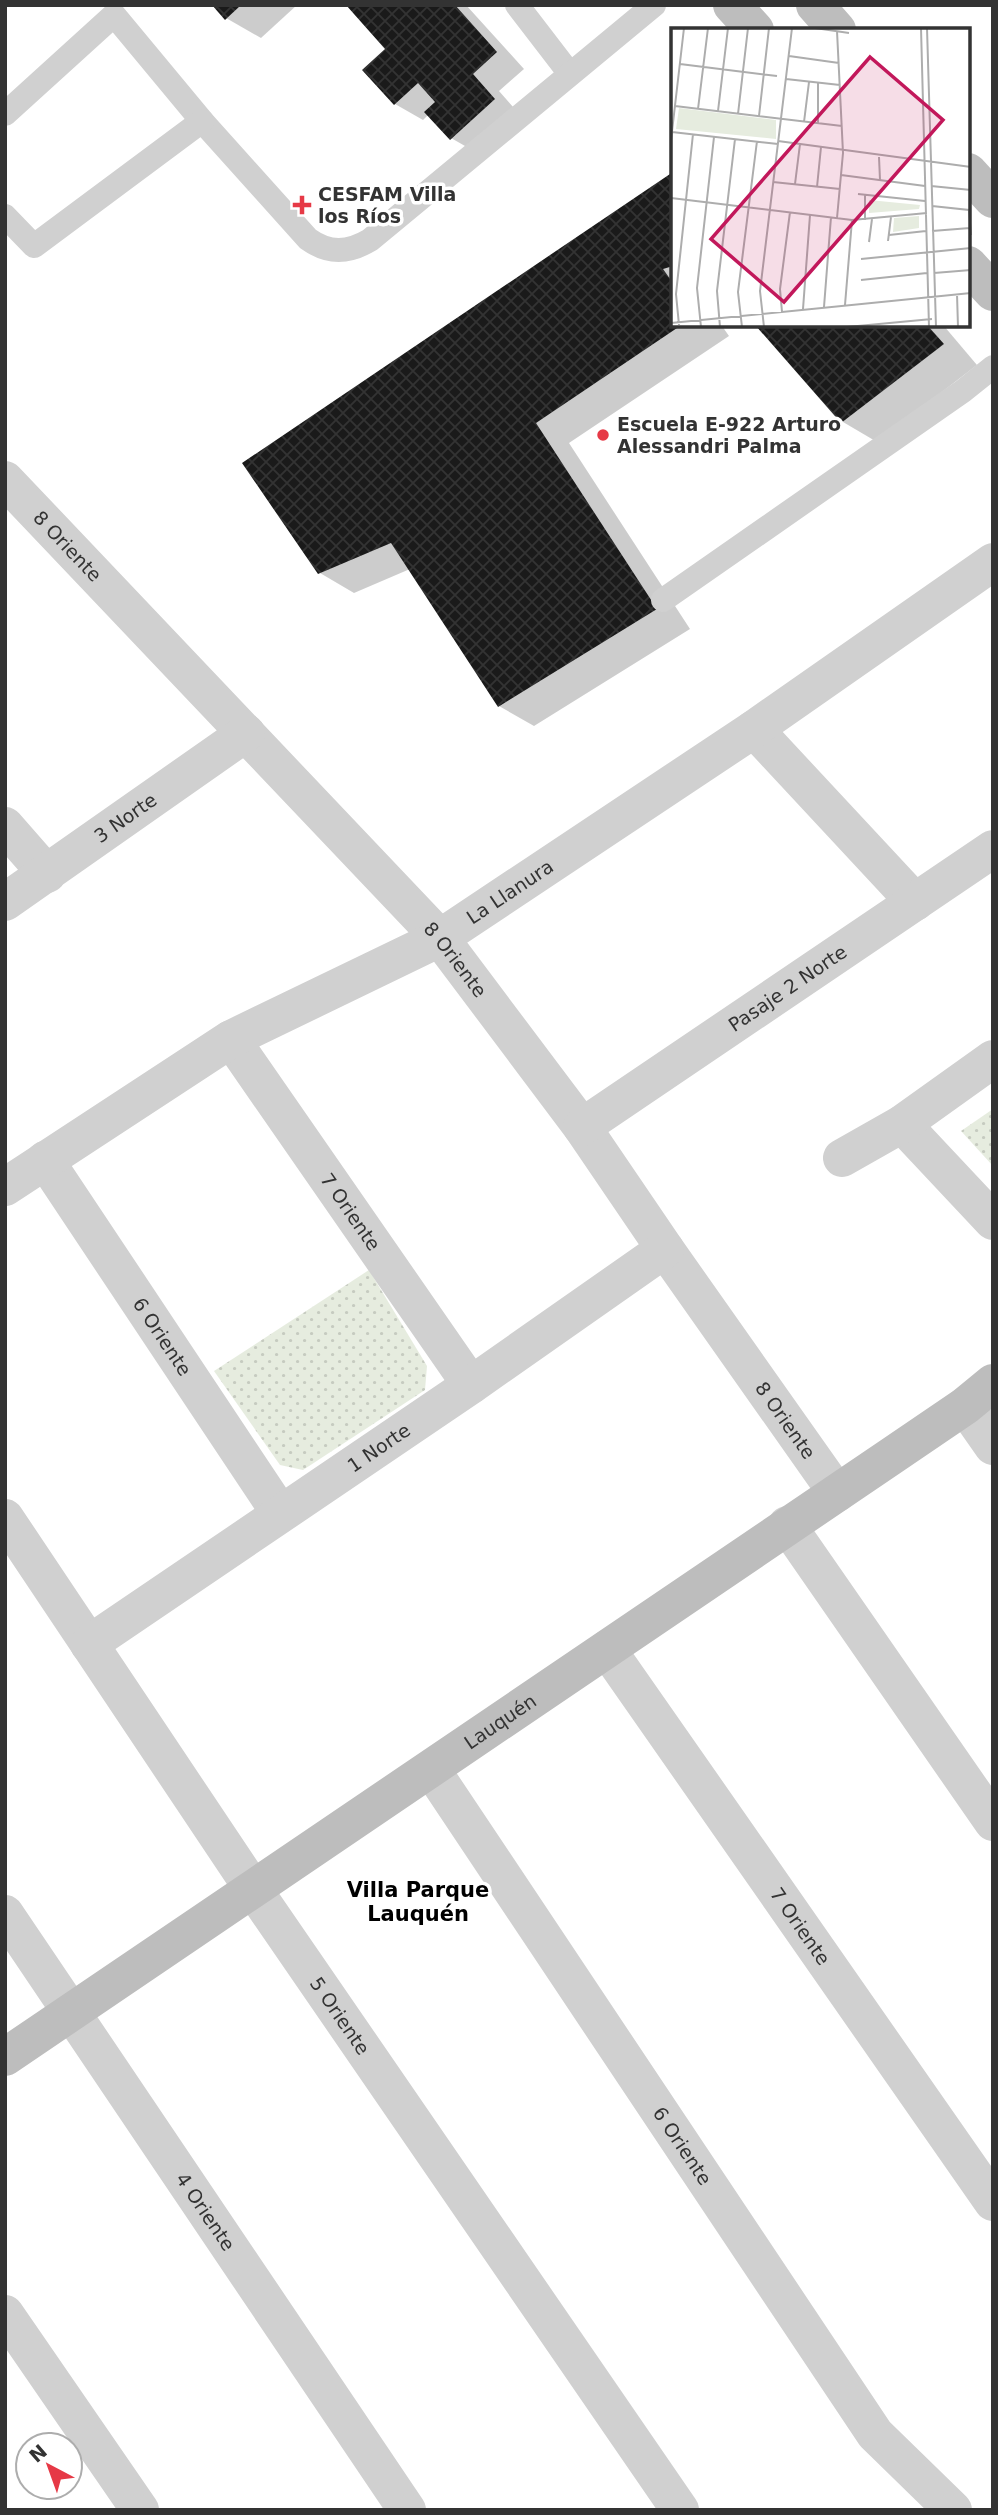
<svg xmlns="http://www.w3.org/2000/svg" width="998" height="2515" font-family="'DejaVu Sans',sans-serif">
	<defs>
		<pattern id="park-dots" width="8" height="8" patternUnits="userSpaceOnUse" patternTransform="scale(1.75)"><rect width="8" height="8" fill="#e6ecdf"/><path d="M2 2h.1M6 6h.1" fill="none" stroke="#c6cbc0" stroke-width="1.8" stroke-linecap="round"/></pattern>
		<pattern id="building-cross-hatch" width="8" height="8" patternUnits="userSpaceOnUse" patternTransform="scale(1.75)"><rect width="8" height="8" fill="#1a1a1a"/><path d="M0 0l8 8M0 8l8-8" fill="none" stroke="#333"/></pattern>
	</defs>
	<rect width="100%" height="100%" fill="#fff"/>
	<g fill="url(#park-dots)">
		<path d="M993 1109V1166L961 1131Z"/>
		<path d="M369 1270 427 1366 425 1390 303 1470 280 1465 214 1371Z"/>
	</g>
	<g fill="#0003">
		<path d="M214 5H297L261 38 226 18Z"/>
		<path d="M348 5H466L524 69 499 91 521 116 479 154 451 138 429 114 423 120 395 104 388 49Z"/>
		<path d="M673 175V326H722L729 336 569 443 690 629 534 726 499 706 410 569 354 593 320 573Z"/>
		<path d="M758 326H944L977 365 877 442 843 422Z"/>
	</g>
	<g fill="url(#building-cross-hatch)">
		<path d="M212 5H241L225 20Z"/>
		<path d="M346 5H455L497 52 473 74 495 99 450 140 424 112 435 102 418 83 394 105 362 70 385 49Z"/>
		<path d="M673 172V266L663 269 673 283V326H680L536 423 657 609 498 707 391 543 318 574 242 463Z"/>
		<path d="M756 326H928L944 344 841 423Z"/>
	</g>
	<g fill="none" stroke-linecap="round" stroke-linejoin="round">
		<g stroke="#d0d0d0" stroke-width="24">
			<path d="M517 5 570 74"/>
			<path d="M5 114 114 15 202 121 308 239C329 254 348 253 370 240L654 5"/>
			<path d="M5 216 34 246 202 121"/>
			<path d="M663 600 963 391 993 367"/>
		</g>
		<g stroke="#d0d0d0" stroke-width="38">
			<path id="s1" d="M5 480 440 938 582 1127 665 1249 837 1493"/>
			<path d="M754 729 915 902"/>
			<path d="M5 826 47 874"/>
			<path id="s2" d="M5 902 246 733"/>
			<path id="s3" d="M231 1039 471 1385"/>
			<path d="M902 1124 993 1221"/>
			<path id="s4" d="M582 1127 993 849"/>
			<path d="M842 1158 902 1124 993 1059"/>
			<path id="s5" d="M45 1160 280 1513"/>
			<path id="s6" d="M5 1187 231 1039 440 938 754 729 993 562"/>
			<path d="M965 1406 993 1446"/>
			<path id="s7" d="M5 1518 253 1889 680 2510"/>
			<path d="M787 1525 993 1822"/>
			<path id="s8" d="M89 1644 471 1385 665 1249"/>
			<path id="s9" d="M607 1649 993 2202"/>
			<path id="s10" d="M431 1769 875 2434 953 2510"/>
			<path id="s11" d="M5 1914 407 2510"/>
			<path d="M5 2314 140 2510"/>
		</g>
		<g stroke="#bdbdbd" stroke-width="38">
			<path d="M732 5 755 30"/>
			<path d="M815 5 837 30"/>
			<path d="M968 172 993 199"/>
			<path d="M968 265 993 292"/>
			<path id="s12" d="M5 2057 890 1457 965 1406 993 1383"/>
		</g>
	</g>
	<g fill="#e63946" stroke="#fff" stroke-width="2.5">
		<path d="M298.5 194.5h7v7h7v7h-7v7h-7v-7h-7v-7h7z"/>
		<circle cx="603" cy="435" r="7"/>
	</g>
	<g text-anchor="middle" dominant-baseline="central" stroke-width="7" stroke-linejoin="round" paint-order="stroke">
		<g font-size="19" font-weight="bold" fill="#333" stroke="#fff" text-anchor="start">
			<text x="318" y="194">CESFAM Villa<tspan x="318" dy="22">los Ríos</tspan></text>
			<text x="617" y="424">Escuela E-922 Arturo<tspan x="617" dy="22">Alessandri Palma</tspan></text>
		</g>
		<g font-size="19" fill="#333" stroke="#fff">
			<text stroke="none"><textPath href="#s1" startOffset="91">8 Oriente</textPath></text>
			<text stroke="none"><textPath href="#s2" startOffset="147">3 Norte</textPath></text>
			<text stroke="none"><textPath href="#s6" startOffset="586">La Llanura</textPath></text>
			<text stroke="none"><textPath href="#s1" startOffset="658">8 Oriente</textPath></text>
			<text stroke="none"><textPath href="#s4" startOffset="248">Pasaje 2 Norte</textPath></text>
			<text stroke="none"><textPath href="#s3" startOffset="210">7 Oriente</textPath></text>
			<text stroke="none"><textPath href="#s5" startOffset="212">6 Oriente</textPath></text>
			<text stroke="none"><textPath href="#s1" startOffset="1225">8 Oriente</textPath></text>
			<text stroke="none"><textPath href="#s8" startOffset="350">1 Norte</textPath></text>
			<text stroke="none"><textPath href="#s12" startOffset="598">Lauquén</textPath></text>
			<text stroke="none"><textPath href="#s9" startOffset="338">7 Oriente</textPath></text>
			<text stroke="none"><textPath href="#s7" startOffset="600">5 Oriente</textPath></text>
			<text stroke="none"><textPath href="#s10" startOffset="453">6 Oriente</textPath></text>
			<text stroke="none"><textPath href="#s11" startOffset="359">4 Oriente</textPath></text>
		</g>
		<g font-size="21" font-weight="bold" fill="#000" stroke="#fff">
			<text x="418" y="1890">Villa Parque<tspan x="418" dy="24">Lauquén</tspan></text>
		</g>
	</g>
	<g transform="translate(671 28)">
		<rect width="299" height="299" fill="#fff"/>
		<path d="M8 80 105 92V111L5 101ZM198 172 249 177 248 181 198 185ZM248 188V200L222 204 223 190Z" fill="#e6ecdf"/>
		<path fill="none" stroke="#adadad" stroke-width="2" d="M144 0 178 5M250 0 258 299M256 0 265 299M118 28 168 35M9 36 106 48M115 51 169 57M147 55V95M4 78 171 98M27 81 37 0M47 83 57 0M67 86 77 0M88 88 98 0M133 94 138 54M1 104 107 116M0 112 13 0M107 113 300 139M208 129 209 152M170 147 254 158M102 154 169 161M124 156 129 116M260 158 300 162M146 159 150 119M187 166 254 173M194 167V192M0 170 181 192 256 185M261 178 298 182 300 207M166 190 172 125 166 3M261 203 299 200M218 207 255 203M217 213 220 189M198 214 201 191M190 231 300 220M263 245 300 242M190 252 256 245M286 266 287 299M174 277 181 192M153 279 160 189M132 281 139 187M111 284 109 261 119 184M0 295 300 265M8 297 5 266 22 106M30 299 26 260 43 109M49 299 46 263 64 111M71 299 67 264 86 113M93 299 89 263 121 0M176 299 261 291"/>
		<path fill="#c2185b" fill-opacity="0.15" stroke="#c2185b" stroke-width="3.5" d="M199 29 272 92 113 274 40 211Z"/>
		<rect width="299" height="299" fill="none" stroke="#333" stroke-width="3.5"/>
	</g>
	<rect width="998" height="2515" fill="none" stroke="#333333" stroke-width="14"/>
	<g transform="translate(49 2466) rotate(319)"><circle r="33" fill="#ffffff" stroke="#adadad" stroke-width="2"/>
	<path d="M0-5L12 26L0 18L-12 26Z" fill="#e63946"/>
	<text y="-10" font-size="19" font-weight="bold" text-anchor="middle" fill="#333333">N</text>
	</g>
</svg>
